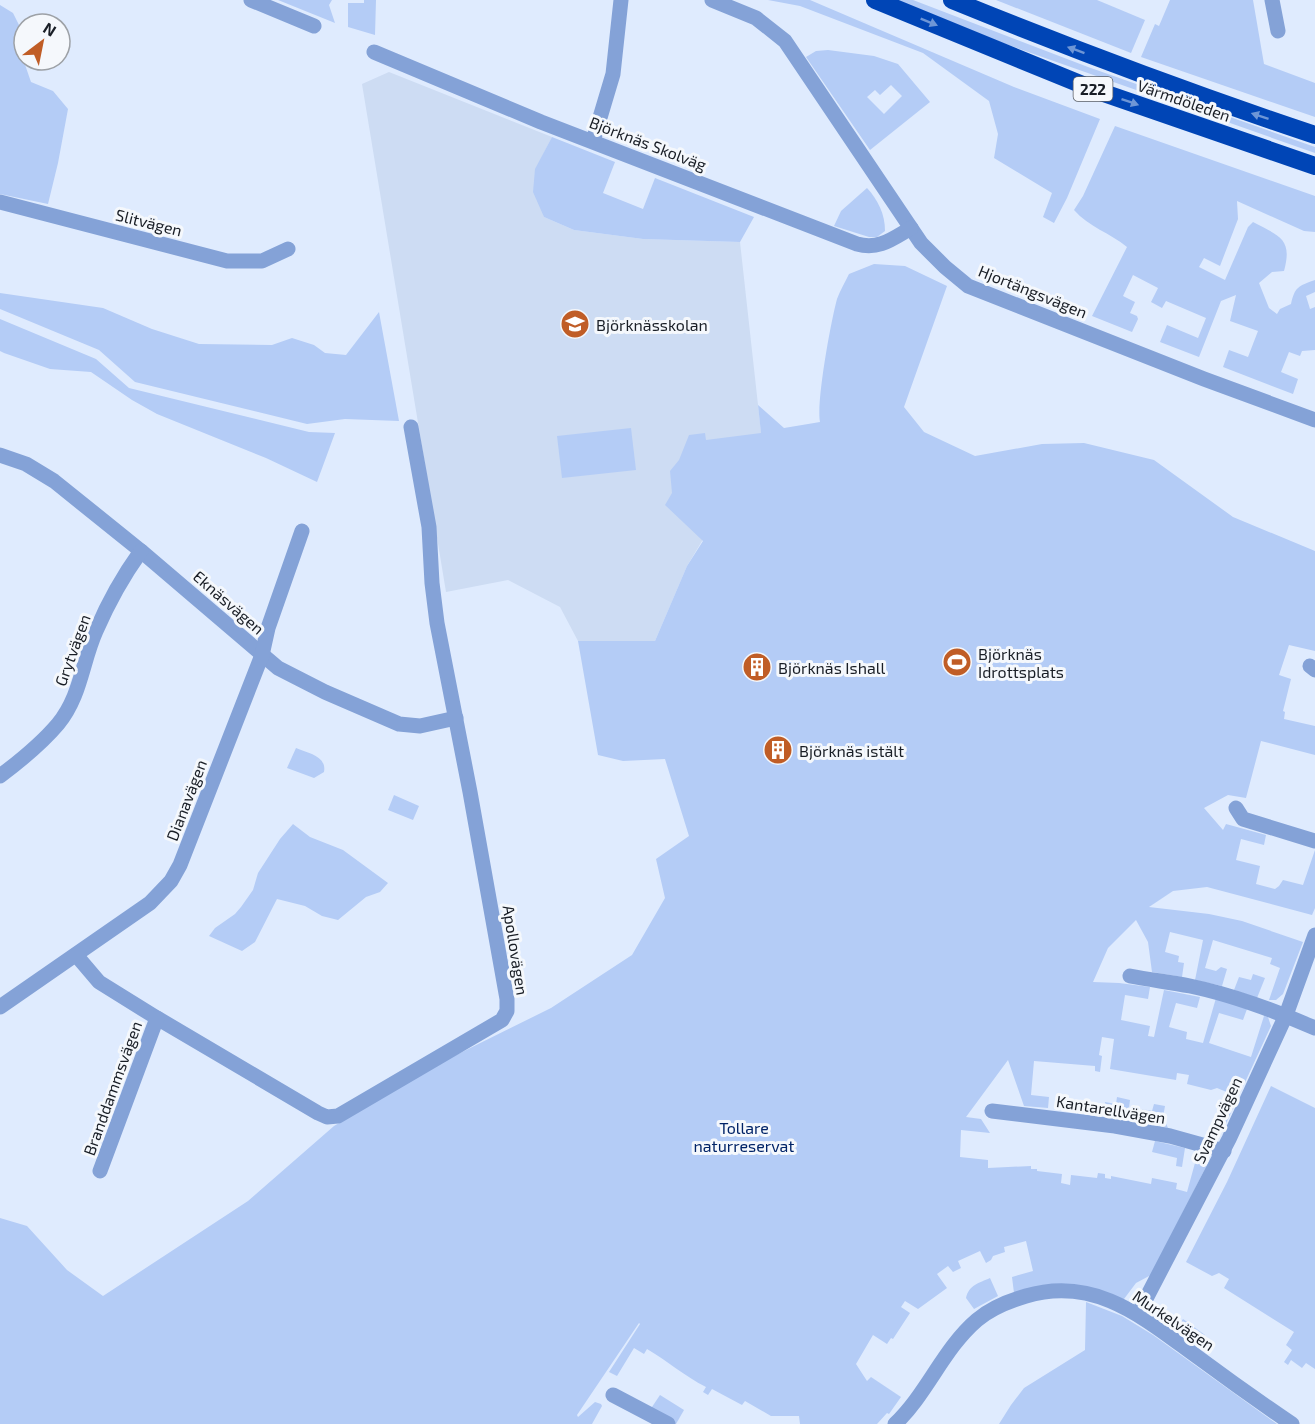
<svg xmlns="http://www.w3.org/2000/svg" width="1315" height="1424" font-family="'Exo 2',sans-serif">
	<rect width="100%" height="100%" fill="#dfebfe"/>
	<path fill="#cddcf3" d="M389 72 552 137 536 169 544 217 574 230 643 239 740 242 762 441 687 566 655 641H578L560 607 508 580 446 592 362 84Z"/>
	<g fill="#b4ccf6" fill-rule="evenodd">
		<path d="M278 0H332L329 5 335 23Z"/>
		<path d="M364 0H376L375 35 348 27V3H364Z"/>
		<path d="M768 0H810L1014 87 1100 119 1067 198 1054 223 1043 217 1052 193 994 158 998 134 989 101 923 53 800 6Z"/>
		<path d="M897 0H913L1088 67 1315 147V153L1000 42Z"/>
		<path d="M996 0H1097L1145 20 1131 53Z"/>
		<path d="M1170 0H1253L1264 64 1315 83V117L1141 57 1155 24 1159 26Z"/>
		<path d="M0 5 13 13 24 35 22 56 31 82 53 91 68 109 58 163 48 204 0 194Z"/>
		<path d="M828 50 874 56 898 64 930 102 870 150 806 57 816 51ZM891 85 902 96 884 114 867 97 875 90 880 95Z"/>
		<path d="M1115 126 1315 196V232L1304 231 1237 201 1238 219 1220 266 1204 258 1199 267 1225 280 1248 227 1253 222C1279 236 1293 238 1284 271L1272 272 1259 283 1269 308 1277 314 1280 309 1291 304C1295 287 1298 286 1315 280V292L1306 296 1310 309 1315 307V350L1302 351 1300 356 1289 352 1281 372 1298 379 1293 394 1223 367 1229 350 1248 357 1258 331 1230 321 1236 295 1221 301 1199 357 1160 342 1167 325 1198 338 1206 318 1166 301 1162 308 1151 302 1158 288 1133 275 1123 296 1135 302 1130 313 1137 316 1138 319 1132 332 1092 316 1127 247C1110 233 1089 227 1074 210L1083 196Z"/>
		<path d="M552 137 615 162 603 193 643 209 655 178 754 217 740 242 643 239 574 230 544 217 533 192 535 169Z"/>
		<path d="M867 188C878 200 885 214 885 231L877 237H869L834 226 841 211Z"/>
		<path d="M874 264 905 266 947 286 904 407 924 432 975 456 1042 444 1084 443 1154 460 1233 517 1315 551V651L1289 645 1279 675 1291 679 1283 711 1285 712 1284 719 1315 726V755L1261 741 1246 798 1228 795 1204 808 1223 830 1226 824 1266 835 1264 845 1241 839 1236 860 1260 866 1256 884 1275 889 1279 886 1283 880 1303 885 1315 850V908L1312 915 1207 887 1173 891 1149 907 1209 914 1242 921 1303 942 1283 994 1276 1000H1269L1280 968 1270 964 1272 958 1213 940 1205 968 1216 971 1221 967 1227 969 1222 986 1195 980 1203 940 1170 932 1165 952 1179 956 1178 962 1184 963 1182 977 1152 972 1148 942 1136 920 1108 948 1093 982 1119 983 1150 987 1148 999 1125 995 1121 1020 1150 1026 1148 1036 1154 1037 1164 990 1200 997 1197 1008 1176 1003 1169 1027 1187 1032 1186 1039 1203 1043 1216 998 1247 1009 1243 1020 1219 1013 1209 1043 1251 1057 1264 1016 1268 1017 1271 1026 1223 1130 1214 1136 1229 1093 1217 1088 1211 1090 1187 1084 1189 1075 1177 1073 1176 1080 1110 1069 1114 1039 1102 1037 1099 1055 1102 1056 1100 1072 1095 1071V1066L1034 1061 1031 1095 1049 1097 1048 1108 1024 1106 1008 1060 966 1117 981 1119 990 1133 961 1130 960 1157 988 1160V1168L1031 1166V1169H1037V1171L1062 1174 1061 1183 1070 1185 1071 1175 1097 1178 1098 1173 1105 1174V1178L1111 1179V1176L1151 1184 1152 1178 1177 1183 1176 1189 1187 1192 1198 1152H1200L1207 1160 1206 1167 1151 1275 1136 1283 1124 1299 1014 1293 1012 1277 1033 1271 1026 1241 1004 1247 1005 1252 993 1256 991 1260 986 1263 980 1251 958 1261 961 1268 953 1272 948 1266 937 1274 947 1288 918 1309 905 1301 901 1307 910 1313 893 1339 891 1338 887 1344 873 1335 856 1364 867 1381 871 1377 901 1397 889 1414 887 1413 877 1424H800L799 1416H771L745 1401 742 1405 712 1389 708 1395 703 1392 706 1387C684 1376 668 1361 647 1349L644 1354 634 1348 617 1376 609 1372 640 1324 639 1323 577 1415 578 1417 595 1402 601 1404 602 1406 592 1424H0V1218L27 1226 67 1270 103 1296 248 1201 334 1126 446 1060 551 1008 632 955 665 898 656 859 689 836 665 759 623 761 598 755 578 641H655L687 566 703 541 665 505 672 493 670 471 679 460 689 435 705 433 706 440 761 433 758 405 784 428 820 422C816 402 831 321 837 299 840 291 845 282 849 274Z"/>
		<path d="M0 293 103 308 152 329 199 344 272 345 292 338 314 345 325 353 346 355 379 312 399 421 345 419 307 424 135 382 99 350 0 309Z"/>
		<path d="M0 319 96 359 129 388 309 432 335 433 317 482 266 458 157 414 132 400 91 372 50 369 4 353 0 351Z"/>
		<path d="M631 428 636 470 562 478 557 436Z"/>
		<path d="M296 748C308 753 327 756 324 772L314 778 287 768Z"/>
		<path d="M394 795 419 806 413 820 388 810Z"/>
		<path d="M293 824 310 837 343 850 388 883 380 892 366 897 338 920 322 916 305 906 277 899 255 942 242 951 209 936 215 928 235 914 241 907 253 890 258 873 280 839Z"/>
		<path d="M1253 974 1265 978 1257 998 1234 990 1239 977 1251 980Z"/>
		<path d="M1271 1086 1315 1108V1369L1306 1363 1302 1368 1291 1360 1288 1365 1284 1362 1292 1350 1286 1345 1294 1332 1224 1288 1229 1279 1219 1273 1212 1276 1186 1262 1227 1182Z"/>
		<path d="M1117 1097 1130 1100 1129 1108 1132 1109 1130 1120 1103 1116 1105 1102 1116 1104Z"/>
		<path d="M1154 1104 1165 1106 1163 1117 1168 1128 1139 1122 1142 1109 1152 1111Z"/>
		<path d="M1155 1141 1185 1148 1182 1167 1176 1166 1177 1158 1152 1152Z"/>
		<path d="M990 1278 998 1296 974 1309 966 1298C969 1285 979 1283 990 1278Z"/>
		<path d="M1086 1302 1122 1316 1153 1335 1277 1424H999L1011 1405 1024 1388 1085 1350Z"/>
		<path d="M1183 1319 1205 1335 1195 1350 1167 1331 1173 1321 1179 1325Z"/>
		<path d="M660 1395 684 1410 676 1424 650 1410Z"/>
	</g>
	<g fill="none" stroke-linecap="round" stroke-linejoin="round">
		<g stroke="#84a2d7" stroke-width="15">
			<path d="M251 0 314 26"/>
			<path d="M712 0 756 18 785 41 921 243 945 267 968 286 1204 379 1315 420"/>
			<path d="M1272 0 1278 31"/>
			<path d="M374 52 541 122 857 244C879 250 892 239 911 228"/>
			<path d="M593 141 613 74 621 0"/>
			<path d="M0 202 227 261H262L288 249"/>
			<path d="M0 455 26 464 54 481 141 551 278 668 325 692 399 724 420 726 456 718"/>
			<path d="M1310 666 1315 670"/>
			<path d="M0 776C20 761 42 743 58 724 81 696 82 662 96 631 108 603 123 576 141 551"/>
			<path d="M1236 808 1243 819 1315 841"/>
			<path d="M76 955 99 982 157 1018 318 1113 327 1117 338 1116 502 1020 507 1011V999L470 792 437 623 432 583 429 527 411 427"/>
			<path d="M1130 976C1150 980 1170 982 1190 986 1234 995 1275 1011 1315 1028"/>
			<path d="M0 1007 150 903 171 881 180 865 262 655 268 628 302 531"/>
			<path d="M992 1111 1115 1126 1170 1136 1224 1151"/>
			<path d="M100 1171 157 1018"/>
			<path d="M1138 1314 1229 1139 1286 1015 1315 935"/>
			<path d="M613 1395 668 1424"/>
			<path d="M895 1424C927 1394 943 1349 977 1320 991 1308 1009 1301 1026 1296 1097 1275 1146 1320 1199 1358 1230 1381 1261 1403 1292 1424"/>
		</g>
		<g stroke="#0045b6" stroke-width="18">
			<path d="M875 0 1095 90 1315 166"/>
			<path d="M952 0C1072 49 1192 94 1315 135"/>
		</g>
	</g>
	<defs><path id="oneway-solid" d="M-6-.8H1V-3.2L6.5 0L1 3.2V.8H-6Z" transform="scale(1.5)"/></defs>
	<g fill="#6e96d6">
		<use href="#oneway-solid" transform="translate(929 22) rotate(22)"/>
		<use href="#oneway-solid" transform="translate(1076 50) rotate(-160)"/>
		<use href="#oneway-solid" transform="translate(1130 102) rotate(19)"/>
		<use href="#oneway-solid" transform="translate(1260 116) rotate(-162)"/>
	</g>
	<defs>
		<g id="school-disc" transform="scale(1.5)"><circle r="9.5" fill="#c05d26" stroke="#f5f8fc"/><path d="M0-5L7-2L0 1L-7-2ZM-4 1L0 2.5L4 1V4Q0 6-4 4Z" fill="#fff"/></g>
		<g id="stadium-disc" transform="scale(1.5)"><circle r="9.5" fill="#c05d26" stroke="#f5f8fc"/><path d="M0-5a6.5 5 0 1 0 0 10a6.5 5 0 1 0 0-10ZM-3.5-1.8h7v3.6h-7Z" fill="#fff"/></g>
		<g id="building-disc" transform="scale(1.5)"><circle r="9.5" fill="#c05d26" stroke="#f5f8fc"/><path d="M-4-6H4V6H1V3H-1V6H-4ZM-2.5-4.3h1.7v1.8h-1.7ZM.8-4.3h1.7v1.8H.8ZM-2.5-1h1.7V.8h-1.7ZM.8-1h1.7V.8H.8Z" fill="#fff"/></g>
	</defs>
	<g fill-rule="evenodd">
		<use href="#school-disc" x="575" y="324"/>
		<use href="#stadium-disc" x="957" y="662"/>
		<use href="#building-disc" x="757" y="667"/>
		<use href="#building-disc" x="778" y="750"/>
	</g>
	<g text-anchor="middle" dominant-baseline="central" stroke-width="6" stroke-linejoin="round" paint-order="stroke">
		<rect fill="#f5f8fc" stroke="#5b5f66" stroke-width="1.5" x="1073.5" y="77" width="39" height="24" rx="4.5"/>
		<g font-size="15" font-weight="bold" fill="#191e26">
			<text x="1093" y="89">222</text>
		</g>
		<g font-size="16" fill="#191e26" stroke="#f5f8fc">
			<text transform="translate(1184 100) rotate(19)">Värmdöleden</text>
			<text transform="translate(648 143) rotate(21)">Björknäs Skolväg</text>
			<text transform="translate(149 222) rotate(14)">Slitvägen</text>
			<text transform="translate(1033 291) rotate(22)">Hjortängsvägen</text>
			<text transform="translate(229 602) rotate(41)">Eknäsvägen</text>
			<text transform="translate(72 650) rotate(-70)">Grytvägen</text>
			<text transform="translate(186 800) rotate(-69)">Dianavägen</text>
			<text transform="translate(516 950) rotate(81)">Apollovägen</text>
			<text transform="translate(112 1088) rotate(-70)">Branddammsvägen</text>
			<text transform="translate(1111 1109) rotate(9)">Kantarellvägen</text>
			<text transform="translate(1217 1120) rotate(-65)">Svampvägen</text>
			<text transform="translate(1174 1320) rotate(34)">Murkelvägen</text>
		</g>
		<g font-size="16" fill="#191e26" stroke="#f5f8fc" text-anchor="start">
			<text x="596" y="324">Björknässkolan</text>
			<text x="978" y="653">Björknäs<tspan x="978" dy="18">Idrottsplats</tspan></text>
			<text x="778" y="667">Björknäs Ishall</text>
			<text x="799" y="750">Björknäs istält</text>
		</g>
		<g font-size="16" fill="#002367" stroke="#f5f8fc">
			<text x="744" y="1127">Tollare<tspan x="744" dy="18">naturreservat</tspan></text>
		</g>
	</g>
	<g transform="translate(42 42) rotate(32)"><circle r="28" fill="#f5f8fc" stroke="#9da1a6" stroke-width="1.5"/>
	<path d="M0-4.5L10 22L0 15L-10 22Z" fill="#c05d26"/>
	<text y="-9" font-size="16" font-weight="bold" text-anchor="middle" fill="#191e26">N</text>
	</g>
</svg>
